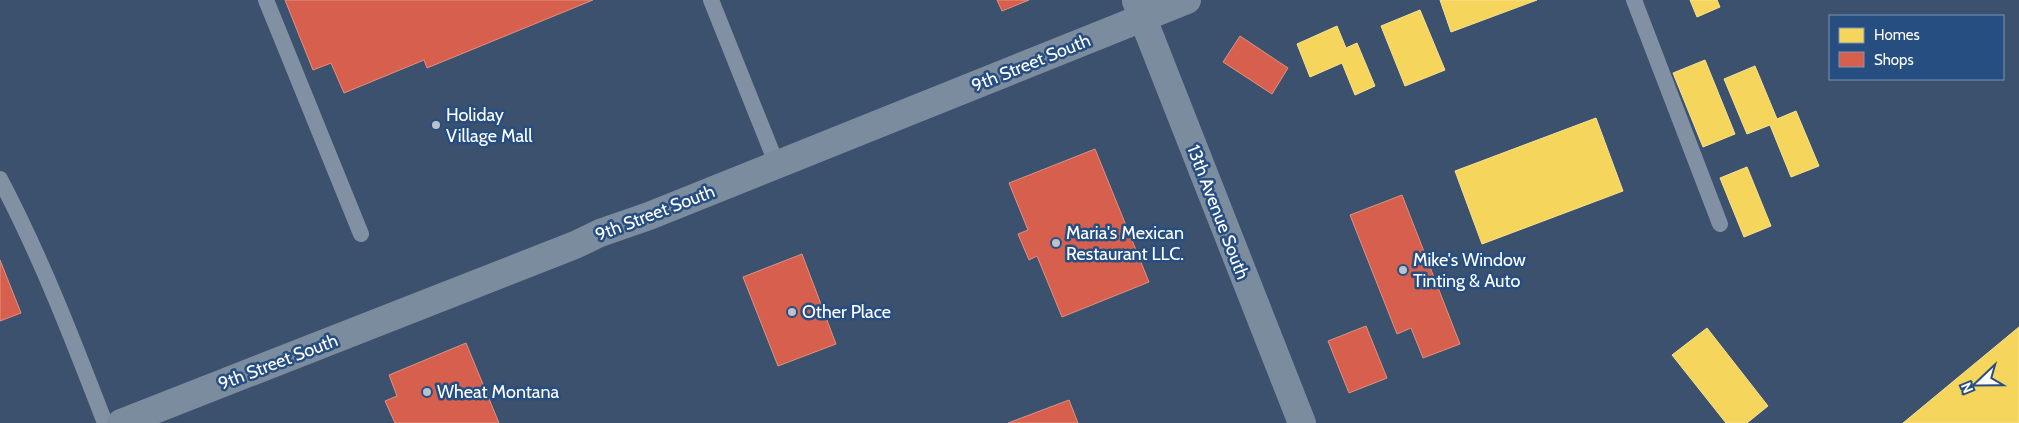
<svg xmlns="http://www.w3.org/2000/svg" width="2019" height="423" font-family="Cabin,sans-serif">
	<rect width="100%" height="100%" fill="#3b516d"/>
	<g fill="#f6d55c" stroke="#f9e28d">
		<path d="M1440 0H1537L1451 32Z"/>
		<path d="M1690 0H1717L1720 7 1697 17Z"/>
		<path d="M1420 10 1445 70 1405 86 1381 26Z"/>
		<path d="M1337 26 1346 48 1357 43 1375 86 1355 95 1342 63 1310 77 1297 44Z"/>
		<path d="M1705 60 1735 134 1703 147 1673 73Z"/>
		<path d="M1755 66 1777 119 1796 111 1819 166 1791 177 1770 125 1747 134 1724 79Z"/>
		<path d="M1596 118 1623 191 1482 244 1455 171Z"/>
		<path d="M1747 167 1771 226 1744 237 1720 178Z"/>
		<path d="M2019 327V423H1903Z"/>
		<path d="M1707 328 1768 406 1747 423H1726L1672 355Z"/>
	</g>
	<g fill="#d6604d" stroke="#e29082">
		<path d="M285 0H593L427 68 424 60 344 93 331 63 313 70Z"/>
		<path d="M997 0H1029L1002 11Z"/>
		<path d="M1240 36 1288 68 1272 94 1223 62Z"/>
		<path d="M1095 149 1149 282 1062 317 1037 256 1029 260 1018 234 1028 230 1009 183Z"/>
		<path d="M1402 195 1460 344 1423 358 1411 328 1397 334 1350 215Z"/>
		<path d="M802 254 836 344 778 366 743 277Z"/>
		<path d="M0 260 21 313 0 321Z"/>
		<path d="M1366 326 1387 378 1349 393 1328 341Z"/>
		<path d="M466 343 499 423H395L385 401 397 396 389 375Z"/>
		<path d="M1069 400 1078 423H1008Z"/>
	</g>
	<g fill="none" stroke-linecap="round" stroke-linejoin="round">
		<g stroke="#8191a3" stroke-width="16">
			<path d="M266 0 361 234"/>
			<path d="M711 0 777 165"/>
			<path d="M1634 0 1720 224"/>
			<path d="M0 179C41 257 73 340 105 423"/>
		</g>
		<g stroke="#7c8c9f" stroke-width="28">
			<path d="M1136 1 1302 423"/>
			<path d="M121 423 575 245 600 233 649 216 1187 0"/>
		</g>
	</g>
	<g fill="#bac2cc" stroke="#274e81" stroke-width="2">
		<circle cx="436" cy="125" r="5"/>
		<circle cx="1056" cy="243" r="5"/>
		<circle cx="1403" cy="270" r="5"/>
		<circle cx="792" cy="312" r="5"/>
		<circle cx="427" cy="392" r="5"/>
	</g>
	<g text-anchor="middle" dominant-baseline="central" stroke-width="5" stroke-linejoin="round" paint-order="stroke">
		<g font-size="18" fill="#fff" stroke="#274e81">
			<text transform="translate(1031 63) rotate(-22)">9th Street South</text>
			<text transform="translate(1218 212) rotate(69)">13th Avenue South</text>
			<text transform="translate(655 213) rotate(-21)">9th Street South</text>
			<text transform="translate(278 362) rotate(-21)">9th Street South</text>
		</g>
		<g font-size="18" fill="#fff" stroke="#274e81" text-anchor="start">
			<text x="446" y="115">Holiday<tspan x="446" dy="21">Village Mall</tspan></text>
			<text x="1066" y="233">Maria's Mexican<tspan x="1066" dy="21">Restaurant LLC.</tspan></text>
			<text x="1413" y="260">Mike's Window<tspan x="1413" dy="21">Tinting &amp; Auto</tspan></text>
			<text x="802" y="312">Other Place</text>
			<text x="437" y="392">Wheat Montana</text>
		</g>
	</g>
	<rect x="1829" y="15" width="175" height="65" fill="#274e81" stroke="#7d95b3"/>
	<rect x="1839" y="28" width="25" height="15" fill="#f6d55c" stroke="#7d95b3"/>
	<text x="1874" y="40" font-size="15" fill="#ffffff">Homes</text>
	<rect x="1839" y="52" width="25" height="15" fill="#d6604d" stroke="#7d95b3"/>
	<text x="1874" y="65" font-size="15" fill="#ffffff">Shops</text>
	<g transform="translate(1979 383) rotate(248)" stroke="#274e81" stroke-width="4" paint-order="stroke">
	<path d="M0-4L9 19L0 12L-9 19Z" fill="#ffffff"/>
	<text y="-8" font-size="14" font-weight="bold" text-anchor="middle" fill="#ffffff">N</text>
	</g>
</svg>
